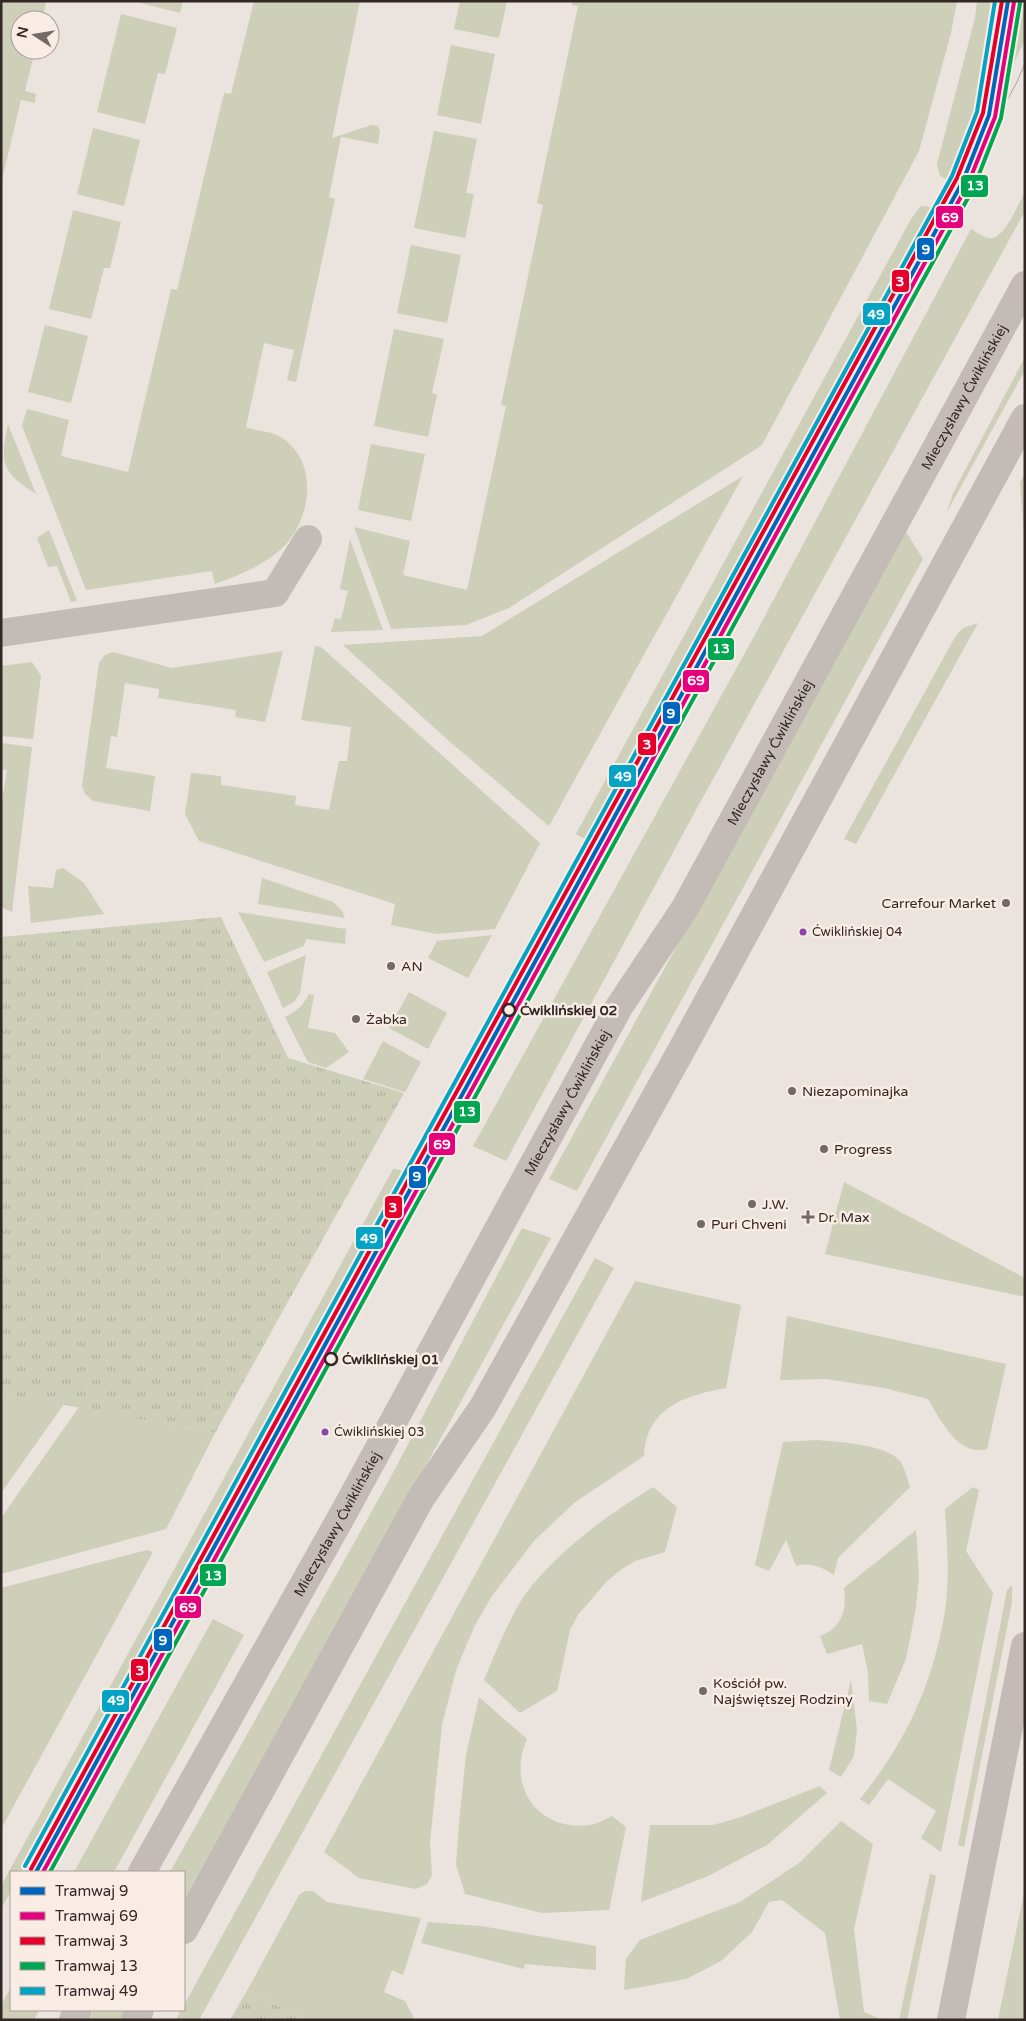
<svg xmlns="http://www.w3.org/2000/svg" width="1026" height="2021" font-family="'Varela Round',sans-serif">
	<defs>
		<pattern id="park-tufts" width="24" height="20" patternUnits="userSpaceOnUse" patternTransform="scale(1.25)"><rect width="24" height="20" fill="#cdcfb8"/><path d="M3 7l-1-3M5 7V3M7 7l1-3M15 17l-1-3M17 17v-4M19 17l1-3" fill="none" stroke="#b0b29e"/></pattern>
	</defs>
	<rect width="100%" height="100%" fill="#eae3de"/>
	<g fill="#cdcfb8">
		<path d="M1 1H46L42 20H20V50H35L25 91 36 94 35 103 21 100 1 184Z"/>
		<path d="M133 1H183L180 13Z"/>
		<path d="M254 1H360L332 138 372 125 378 126 380 131 378 144 341 137 329 197 335 199 296 382 287 380 294 350 264 343 246 427C256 431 269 431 279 436 321 460 312 523 279 551 260 567 238 576 215 584L212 571 86 590 22 426 27 409 69 420 61 456 128 472 171 289 177 290 224 93 231 94Z"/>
		<path d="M460 1H507L499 38 454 29Z"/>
		<path d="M572 1H957L951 33 919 151 762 445 509 608 466 625 391 629 354 527 410 541 403 575 467 590 506 406 501 405 543 205 537 203 578 6 572 5Z"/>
		<path d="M977 1H996L977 118 950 181 940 176 937 164 975 18Z"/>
		<path d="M1018 1H1025V40L1007 77Z"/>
		<path d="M121 14 177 28 165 74 158 73 145 124 97 112Z"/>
		<path d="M451 45 495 54 481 124 437 115Z"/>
		<path d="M93 128 140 140 124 206 77 194Z"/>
		<path d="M434 131 477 139 466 193 474 194 465 238 414 228Z"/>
		<path d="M1025 192V211L690 821 506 1161 473 1146 757 631 971 229C976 232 983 237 989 238 1004 241 1018 204 1025 192Z"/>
		<path d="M921 206 933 207 589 841 576 834 911 219Z"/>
		<path d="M73 210 121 222 110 268H104L91 319 49 309Z"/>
		<path d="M411 245 461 255 447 323 397 313Z"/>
		<path d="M45 325 88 336 71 403 28 392Z"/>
		<path d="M394 329 444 339 432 393 437 395 428 437 374 426Z"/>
		<path d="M1025 357V370L947 512 953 493Z"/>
		<path d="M8 424 36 494C1 472 0 463 8 424Z"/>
		<path d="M371 444 425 454 411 521 358 510Z"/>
		<path d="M1025 473V534L1024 535 1020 483Z"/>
		<path d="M743 476 549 826 449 741 343 645 482 636Z"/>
		<path d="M49 530 77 601 71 602 57 566 48 567 37 538Z"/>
		<path d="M905 530 923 559 577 1191 549 1179Z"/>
		<path d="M350 539 383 630 331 632 335 618 341 619 348 591 340 589Z"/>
		<path d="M978 623 856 844 844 839 955 637 963 628Z"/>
		<path d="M315 646 321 647 540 843 495 929 437 934 391 925 395 904 199 841 185 814 191 773 221 776V785L296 796 295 805 329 810 339 761H347L351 727 301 720Z"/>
		<path d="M283 651 265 722 235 717 236 710 158 698 159 689 125 683 117 737 111 736 106 768 155 776 150 811 93 801 85 794 82 786 99 663 105 655 113 652 172 668Z"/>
		<path d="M32 662 41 676 33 739 1 736V666Z"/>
		<path d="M1 743 32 747 12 912 1 907V807L7 770 1 769Z"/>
		<path d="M63 868 84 883 104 914 31 923 28 886 53 888 56 870Z"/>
		<path d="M262 878 333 902 342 911 345 918 258 904Z"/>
		<path d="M238 912 346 929 345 944 306 939 304 946 264 962Z"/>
		<path d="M492 935 468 978 428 958 437 941Z"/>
		<path d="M306 955 300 993 294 1002 283 1008 267 972Z"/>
		<path d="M409 992 447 1013 428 1049 389 1028Z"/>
		<path d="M309 994 314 995 308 1028 335 1033 349 1052 326 1068 308 1062 285 1017C297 1011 303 1006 309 994Z"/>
		<path d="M383 1041 421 1062 405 1092 363 1079Z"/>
		<path d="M393 1169 400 1170 408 1174 298 1367 21 1872H11V1891L1 1909V1886Z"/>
		<path d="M844 1182 1025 1278V1297L825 1254Z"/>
		<path d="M522 1228 551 1238 184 1905V1872H170L387 1484Z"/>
		<path d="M595 1258 614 1268 199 2020H176L181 2010H184V2005Z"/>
		<path d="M635 1281 741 1305 726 1388C684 1396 647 1407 644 1456L574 1503 534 1541 492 1596 475 1625 456 1670 442 1725 430 1842 432 1875 427 1884 416 1889 359 1878 324 1852Z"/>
		<path d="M787 1316 1006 1364 987 1449C958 1457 940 1419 928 1399L884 1388 826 1379 780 1380Z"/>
		<path d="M1 1393 64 1404 1 1493Z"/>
		<path d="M79 1407 215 1433 166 1529 1 1574V1518Z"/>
		<path d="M817 1440C838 1442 886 1444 900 1461 905 1468 907 1479 910 1487L838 1558 834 1575C822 1567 810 1562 796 1566L786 1540 769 1571 755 1565 783 1442Z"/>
		<path d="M653 1487 677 1507 665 1552 635 1561 622 1569 607 1581 578 1615 570 1630 557 1691 520 1713 484 1680C496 1652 511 1612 530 1588 565 1545 607 1516 653 1487Z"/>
		<path d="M973 1487 979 1490 966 1551 993 1593 941 1852 921 1838 936 1811 888 1779 869 1805 860 1799C906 1742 933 1684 945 1611 950 1578 947 1542 945 1509Z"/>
		<path d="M916 1530 919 1575 916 1608 906 1659 887 1704 869 1701 868 1672 862 1644 827 1654 820 1636C842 1628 847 1610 844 1588Z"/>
		<path d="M147 1550 153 1552 1 1829V1588Z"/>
		<path d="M1012 1585V1602L964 1847 958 1845 1007 1590Z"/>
		<path d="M213 1619 244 1635 114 1872H74Z"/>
		<path d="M851 1680 857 1730 854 1756 841 1777 829 1770Z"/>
		<path d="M479 1697 527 1739C506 1786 538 1832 590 1825 598 1824 605 1819 612 1816L626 1827 609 1910 542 1913 465 1894 456 1865 460 1812 466 1755Z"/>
		<path d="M820 1786 827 1793 767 1845 706 1877 641 1902 650 1825H713L741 1817Z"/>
		<path d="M841 1821 873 1844 854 1929 864 2012 883 2020H840L825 1933 782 1900 769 1902 752 1932 721 1961 686 1979 624 1990 626 1959 640 1940 740 1902 799 1863Z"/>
		<path d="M930 1874 936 1876 907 2020H899Z"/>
		<path d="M1025 1888V2020H998Z"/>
		<path d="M305 1891H313L327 1902 421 1918 403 1975 392 1970 384 1992 405 2001 415 2020H307L264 1999 248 1989 299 1895Z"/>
		<path d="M428 1922 481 1926 596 1946V1970L525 1964 524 1969 421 1943Z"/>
		<path d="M11 1987V2010H39L34 2020H1V2005Z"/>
		<path d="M94 2010H126L121 2020H89Z"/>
	</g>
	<g fill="url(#park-tufts)">
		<path d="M221 917 288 1058 404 1093 215 1433 1 1393V937Z"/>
		<path d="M248 1989 264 1999 307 2020H230Z"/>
	</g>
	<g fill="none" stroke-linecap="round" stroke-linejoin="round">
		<g stroke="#c3bbb6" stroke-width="28">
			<path d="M1 633 275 593 308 539"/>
			<path id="s1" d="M142 1872 343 1514 619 1007 685 908 1025 285"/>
			<path d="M184 1930 421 1498 483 1407 682 1049 1025 418"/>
			<path d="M73 2020 78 2010"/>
			<path d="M135 2020 140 2010"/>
			<path d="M951 2020 1025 1646"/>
		</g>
		<path stroke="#aba4a1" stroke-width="1" d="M963 181 1017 82 1025 63"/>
		<g stroke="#f8ece4" stroke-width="8">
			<path id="tram-1" d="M36 1872 963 181 989 115 1008 1"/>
		</g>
		<g stroke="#f8ece4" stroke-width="8">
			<path id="tram-2" d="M43 1872 968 184 995 117 1014 2"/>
		</g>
		<g stroke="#f8ece4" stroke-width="8">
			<path id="tram-3" d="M31 1869 957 178 983 113 1002 1"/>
		</g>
		<g stroke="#f8ece4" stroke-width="8">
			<path id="tram-4" d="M50 1872 974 187 1001 118 1020 3"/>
		</g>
		<g stroke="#f8ece4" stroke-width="8">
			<path id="tram-5" d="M25 1866 952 176 977 112 995 1"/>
		</g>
		<use href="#tram-1" stroke="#0065bd" stroke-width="4"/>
		<use href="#tram-2" stroke="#e5007d" stroke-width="4"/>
		<use href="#tram-3" stroke="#e4002b" stroke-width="4"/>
		<use href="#tram-4" stroke="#00a651" stroke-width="4"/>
		<use href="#tram-5" stroke="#03a3c6" stroke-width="4"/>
	</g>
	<g fill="#736966" stroke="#f8ece4" stroke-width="2">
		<circle cx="1006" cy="903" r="5"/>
		<circle cx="391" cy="966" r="5"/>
		<circle cx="356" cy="1019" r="5"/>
		<circle cx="792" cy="1091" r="5"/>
		<circle cx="824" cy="1149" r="5"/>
		<circle cx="752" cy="1204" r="5"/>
		<path d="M805.5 1209.5h5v5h5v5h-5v5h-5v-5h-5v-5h5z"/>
		<circle cx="701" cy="1224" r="5"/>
		<circle cx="703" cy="1691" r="5"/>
	</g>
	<g fill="#8e44ad" stroke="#f8ece4" stroke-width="2">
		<circle cx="803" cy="932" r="4.5"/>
		<circle cx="325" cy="1432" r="4.5"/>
	</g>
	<g fill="#f8ece4" stroke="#332826" stroke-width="2.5">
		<circle cx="509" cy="1010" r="6"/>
		<circle cx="331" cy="1359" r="6"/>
	</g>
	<g text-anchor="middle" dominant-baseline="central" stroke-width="5" stroke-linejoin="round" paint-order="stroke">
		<g font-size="13" fill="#332826" stroke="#f8ece4" text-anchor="start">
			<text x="812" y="932">Ćwiklińskiej 04</text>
			<text x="334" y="1432">Ćwiklińskiej 03</text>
		</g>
		<g font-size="14" fill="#332826" stroke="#f8ece4">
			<text stroke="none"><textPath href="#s1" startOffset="1689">Mieczysławy Ćwiklińskiej</textPath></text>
			<text stroke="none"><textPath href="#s1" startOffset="1284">Mieczysławy Ćwiklińskiej</textPath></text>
			<text stroke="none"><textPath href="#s1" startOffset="879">Mieczysławy Ćwiklińskiej</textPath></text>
			<text stroke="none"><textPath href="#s1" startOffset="399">Mieczysławy Ćwiklińskiej</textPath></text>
		</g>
		<g font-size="14" fill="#332826" stroke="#f8ece4" text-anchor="start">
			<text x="996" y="903" text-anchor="end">Carrefour Market</text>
			<text x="401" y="966">AN</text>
			<text x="366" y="1019">Żabka</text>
			<text x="802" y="1091">Niezapominajka</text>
			<text x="834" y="1149">Progress</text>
			<text x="762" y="1204">J.W.</text>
			<text x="818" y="1217">Dr. Max</text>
			<text x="711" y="1224">Puri Chveni</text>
			<text x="713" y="1683">Kościół pw.<tspan x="713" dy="16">Najświętszej Rodziny</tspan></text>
		</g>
		<g font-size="14" font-weight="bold" fill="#332826" stroke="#f8ece4" text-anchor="start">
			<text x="520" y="1010">Ćwiklińskiej 02</text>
			<text x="342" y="1359">Ćwiklińskiej 01</text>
		</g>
	</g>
	<g stroke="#f8ece4" stroke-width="2">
		<rect x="960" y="174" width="29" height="24" rx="5" fill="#00a651"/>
		<rect x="935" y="205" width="29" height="24" rx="5" fill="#e5007d"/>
		<rect x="916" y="237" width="19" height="24" rx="5" fill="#0065bd"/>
		<rect x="891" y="269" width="19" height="24" rx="5" fill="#e4002b"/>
		<rect x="862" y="302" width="29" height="24" rx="5" fill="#03a3c6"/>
		<rect x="707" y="637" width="28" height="24" rx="5" fill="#00a651"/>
		<rect x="682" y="669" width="28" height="24" rx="5" fill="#e5007d"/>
		<rect x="662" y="701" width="19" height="24" rx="5" fill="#0065bd"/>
		<rect x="637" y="732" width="20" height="24" rx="5" fill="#e4002b"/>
		<rect x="608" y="764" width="29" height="24" rx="5" fill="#03a3c6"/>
		<rect x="453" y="1100" width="28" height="24" rx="5" fill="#00a651"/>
		<rect x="428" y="1132" width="28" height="24" rx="5" fill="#e5007d"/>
		<rect x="408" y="1165" width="19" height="24" rx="5" fill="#0065bd"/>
		<rect x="384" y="1195" width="19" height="24" rx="5" fill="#e4002b"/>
		<rect x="355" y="1226" width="29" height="24" rx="5" fill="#03a3c6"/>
		<rect x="199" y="1563" width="28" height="24" rx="5" fill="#00a651"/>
		<rect x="174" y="1595" width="28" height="24" rx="5" fill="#e5007d"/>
		<rect x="153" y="1628" width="20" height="24" rx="5" fill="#0065bd"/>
		<rect x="130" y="1658" width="19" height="24" rx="5" fill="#e4002b"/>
		<rect x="101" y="1689" width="29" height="24" rx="5" fill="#03a3c6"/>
	</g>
	<g font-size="14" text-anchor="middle" font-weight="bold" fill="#fff">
		<text x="975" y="190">13</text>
		<text x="950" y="222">69</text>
		<text x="926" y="254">9</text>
		<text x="900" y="286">3</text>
		<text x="876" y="319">49</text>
		<text x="721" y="653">13</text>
		<text x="696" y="685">69</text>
		<text x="671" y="718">9</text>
		<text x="647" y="749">3</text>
		<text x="623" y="781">49</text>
		<text x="467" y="1116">13</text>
		<text x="442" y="1149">69</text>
		<text x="417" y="1181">9</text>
		<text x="393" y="1212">3</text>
		<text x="369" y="1243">49</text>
		<text x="213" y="1580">13</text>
		<text x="188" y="1612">69</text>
		<text x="163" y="1645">9</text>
		<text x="140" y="1675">3</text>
		<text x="116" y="1705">49</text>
	</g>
	<rect width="1026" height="2021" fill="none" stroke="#332826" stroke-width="5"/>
	<rect x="10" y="1871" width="175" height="140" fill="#f8ece4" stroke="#a99e98"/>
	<rect x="20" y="1887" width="25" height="8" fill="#0065bd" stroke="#a99e98"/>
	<text x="55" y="1896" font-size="15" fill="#332826">Tramwaj 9</text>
	<rect x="20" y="1912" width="25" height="8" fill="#e5007d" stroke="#a99e98"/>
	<text x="55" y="1921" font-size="15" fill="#332826">Tramwaj 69</text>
	<rect x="20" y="1937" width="25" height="8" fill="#e4002b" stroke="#a99e98"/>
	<text x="55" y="1946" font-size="15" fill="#332826">Tramwaj 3</text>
	<rect x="20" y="1962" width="25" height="8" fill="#00a651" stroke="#a99e98"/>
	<text x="55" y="1971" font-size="15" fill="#332826">Tramwaj 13</text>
	<rect x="20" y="1987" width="25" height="8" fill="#03a3c6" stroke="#a99e98"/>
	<text x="55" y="1996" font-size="15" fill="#332826">Tramwaj 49</text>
	<g transform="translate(35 35) rotate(282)"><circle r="24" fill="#f8ece4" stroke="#a99e98"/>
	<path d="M0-4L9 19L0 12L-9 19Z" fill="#736966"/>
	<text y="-8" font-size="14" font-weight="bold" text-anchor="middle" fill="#332826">N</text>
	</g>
</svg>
